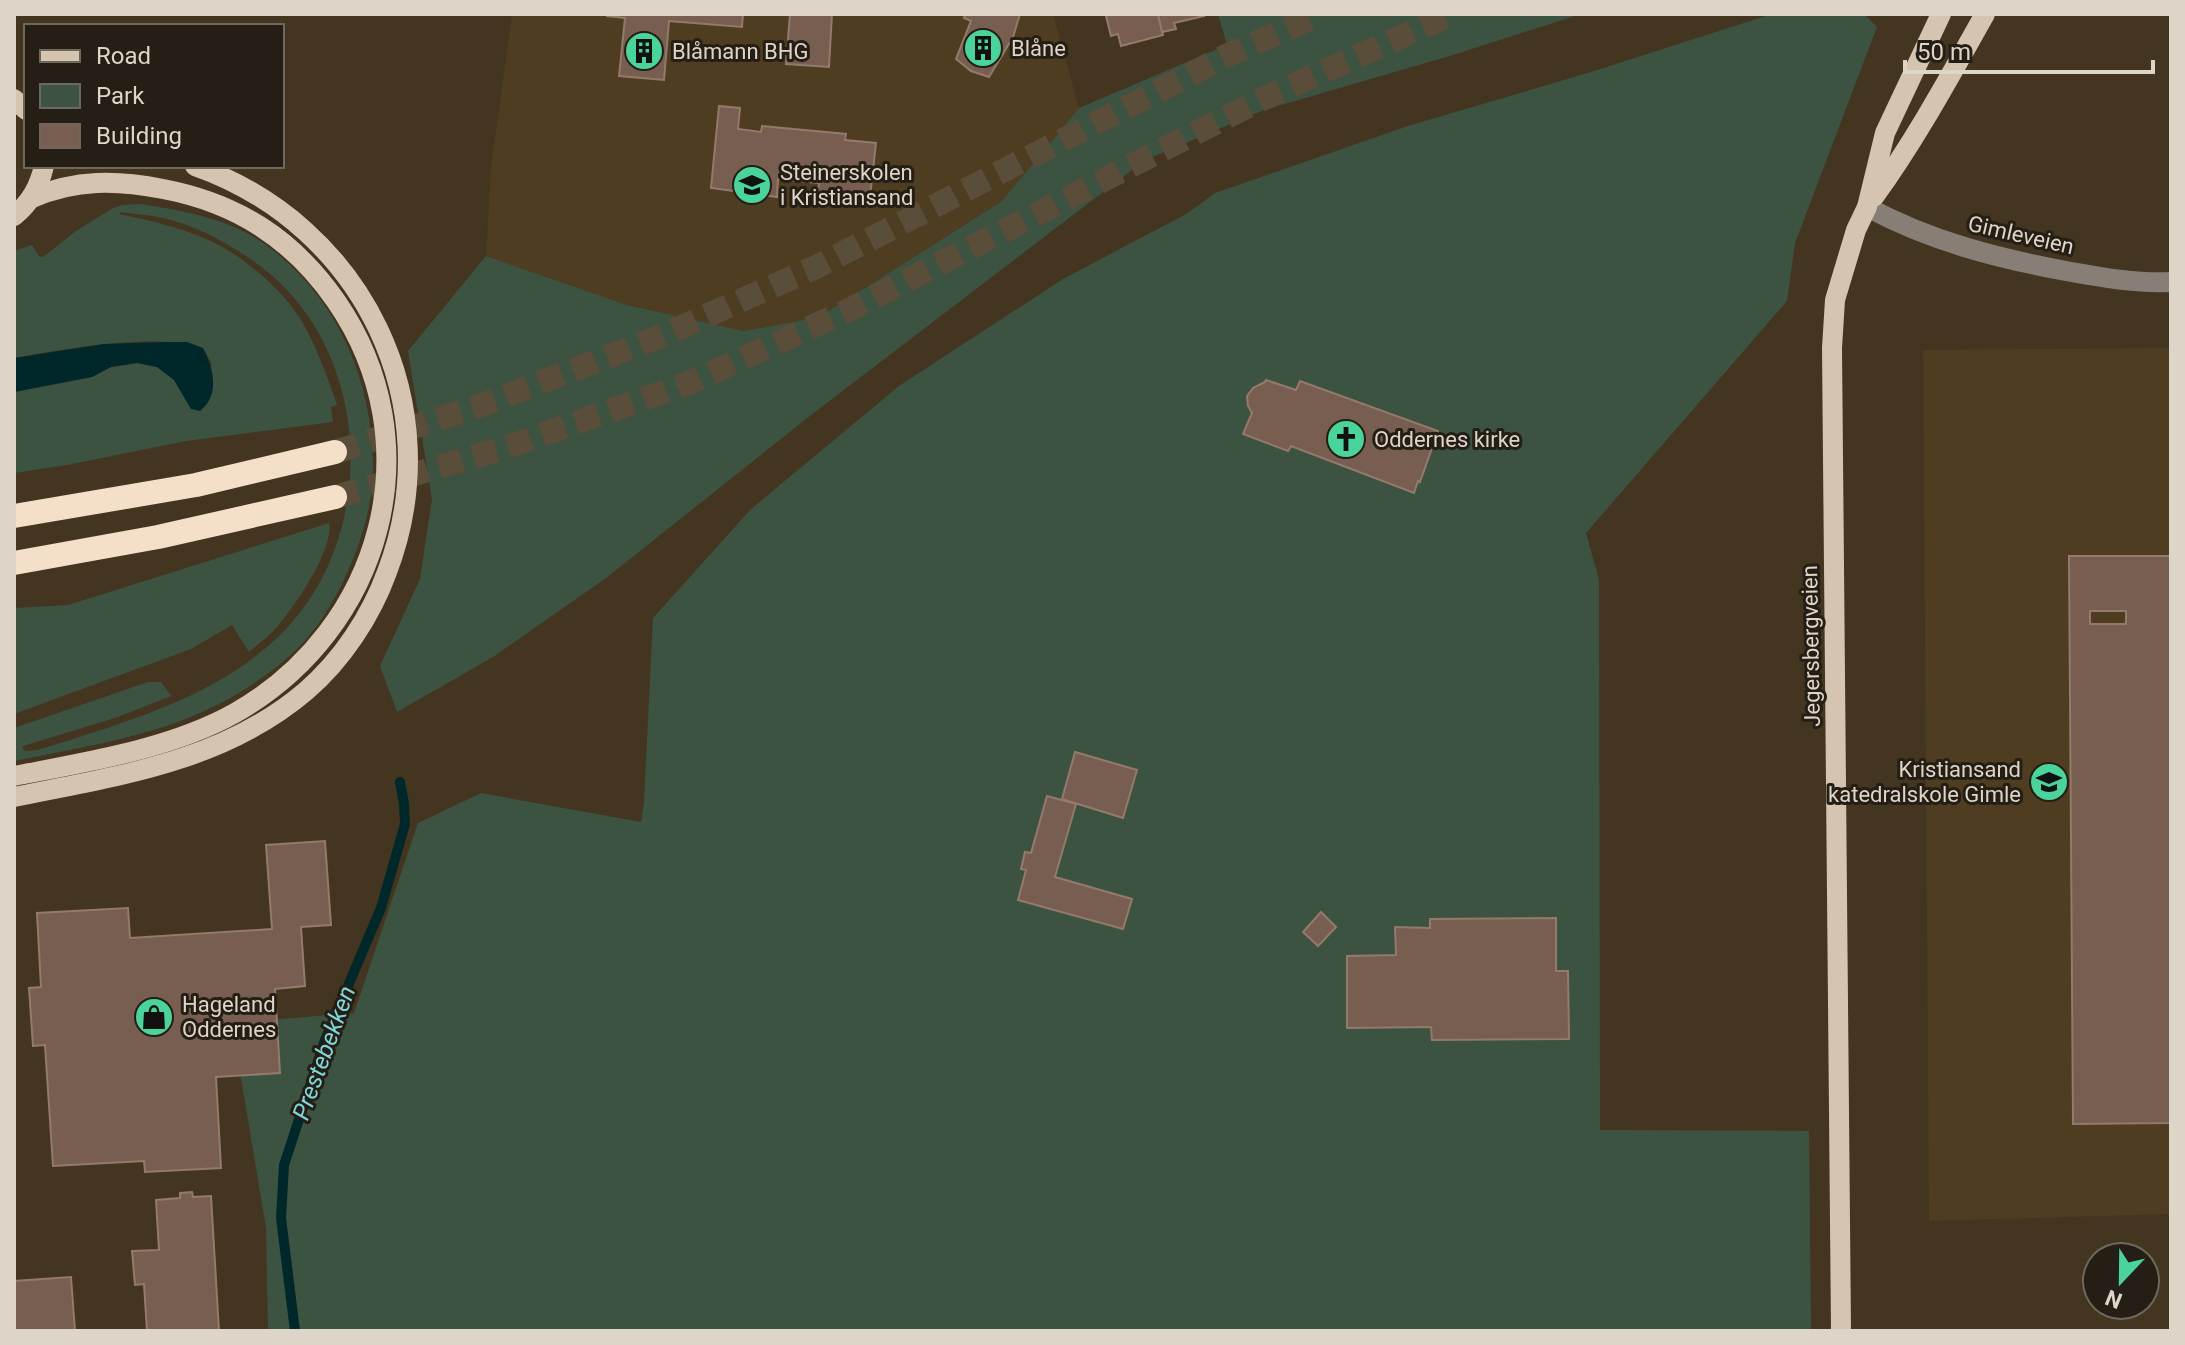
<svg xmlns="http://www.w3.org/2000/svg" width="2185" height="1345" font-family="Roboto,sans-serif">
	<rect width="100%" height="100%" fill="#433520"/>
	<g fill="#4e3d20">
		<path d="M512 14H1053L1079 108 1001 202 819 317 744 331 627 305 486 256 491 168Z"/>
		<path d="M2171 348V1214L1929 1221 1923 350Z"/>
	</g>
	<g fill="#3d5342">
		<path d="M1218 14H1581L1453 55 1264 110 1145 160 815 412 606 578 493 657 397 712 380 666 420 579 432 499 408 351 486 256 627 305 744 331 819 317 1001 202 1079 108 1227 45Z"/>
		<path d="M1772 14H1864L1877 27 1795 243 1787 301 1586 533 1599 580 1600 1130 1809 1131 1811 1331H268L266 1228 234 1036 195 1026 354 1013 418 823 481 793 641 822 644 802 653 618 751 509 899 386 1063 279 1188 213 1215 193 1408 126 1591 72Z"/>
		<path d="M141 204C184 211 229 218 266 245 336 296 372 378 373 464 374 506 359 549 341 586 327 613 310 639 287 658 204 730 117 740 14 761V728L148 682H161L171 696 118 717 23 746 22 748 26 751 38 750C125 722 221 697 286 629 377 533 372 360 270 274 242 250 199 226 163 218 149 215 135 214 121 212L119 214C153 221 188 229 219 245 250 262 287 294 304 325 318 351 328 378 337 405L331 407 333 422 186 441 67 465 14 473V392L92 377 111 367 137 363 157 367 174 380 191 409 212 364 203 348C156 332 63 349 14 358V251L32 245 39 256 43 257 76 231 113 208 122 205Z"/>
		<path d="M329 523C334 550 294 607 277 627 269 636 258 644 249 652L232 625 191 649 14 714V608L68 605Z"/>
	</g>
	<path fill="#00282a" d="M164 342H187L203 348C213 367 221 395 200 411L191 409 174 380 157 367 137 363 111 367 92 377 14 392V358L104 344Z"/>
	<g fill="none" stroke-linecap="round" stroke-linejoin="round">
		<path stroke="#00282a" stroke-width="10" d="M295 1331 281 1218 284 1165 325 1040 381 908 405 824 404 804 400 782"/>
	</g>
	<g fill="#775e50" stroke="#947a6b" stroke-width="2" fill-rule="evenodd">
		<path d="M607 14H743L742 27 669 21 664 80 619 76 625 18 607 16Z"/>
		<path d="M790 14H832L829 67 786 64Z"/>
		<path d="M965 14H1020L1013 37 989 77 971 71 956 59 971 21 964 18Z"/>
		<path d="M1112 14H1158L1163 35 1121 46 1118 34 1111 36 1106 16Z"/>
		<path d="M1158 14H1203L1204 16 1174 23 1176 29 1162 32Z"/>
		<path d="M719 106 740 108 738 129 761 132 762 126 846 134 845 140 876 143 869 206 817 201 819 183 778 179 777 197 711 188Z"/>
		<path d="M1266 380 1296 390 1300 381 1438 431 1420 482 1418 481 1414 493 1291 446 1288 451 1243 434 1252 413 1248 406 1247 396 1253 388 1265 382Z"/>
		<path d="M2069 556H2171V1123L2073 1124ZM2090 611H2126V624H2090Z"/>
		<path d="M1075 752 1137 770 1123 818 1062 799Z"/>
		<path d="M1047 796 1076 804 1055 877 1132 899 1123 929 1018 900 1026 870 1021 869 1025 852 1031 853Z"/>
		<path d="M325 841 331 925 301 927 305 986 275 989 280 1073 216 1077 221 1168 145 1172 144 1161 53 1166 45 1045 33 1046 29 988 41 987 37 913 128 908 130 938 272 929 266 845Z"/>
		<path d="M1321 912 1336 927 1318 946 1303 932Z"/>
		<path d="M1556 918V971H1568L1569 1039 1432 1040 1431 1027 1347 1028V956L1396 955 1395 927 1430 928V919Z"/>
		<path d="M192 1192 193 1197 211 1196 219 1331H147L144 1284 135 1285 132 1251 159 1250 156 1200 180 1198V1193Z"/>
		<path d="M71 1277 75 1331H14V1281Z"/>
	</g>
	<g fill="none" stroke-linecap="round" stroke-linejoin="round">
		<g stroke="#5a4d39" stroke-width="24" stroke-dasharray="24 12" stroke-linecap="butt">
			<path d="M335 452 482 405 659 337 816 267 1228 55 1321 14"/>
			<path d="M335 497 507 447 689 383 849 310 1260 100 1452 14"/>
		</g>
		<path stroke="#877f75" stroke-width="20" d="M1867 207C1930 241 1996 258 2066 271 2100 277 2136 284 2171 282"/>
		<g stroke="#d5c5b0" stroke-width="20">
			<path d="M14 99 26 110"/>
			<path d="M1874 197C1916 139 1950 76 1985 14"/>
			<path d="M14 216C31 202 39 187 44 166"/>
			<path d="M14 776C86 762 171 749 235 713 383 629 434 443 336 301 293 239 237 203 163 189 117 180 76 179 32 198"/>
			<path d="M14 797C117 776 223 762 306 691 342 660 371 616 387 572 451 405 363 225 195 166"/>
			<path d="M1841 1331 1832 348 1835 300 1856 230 1867 207 1885 133 1941 14"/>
		</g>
		<g stroke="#f4e0c8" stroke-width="24">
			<path d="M14 516 196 485 335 452"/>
			<path d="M14 563 158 537 335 497"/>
		</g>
	</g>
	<defs>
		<g id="building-disc" transform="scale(2)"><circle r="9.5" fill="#4ad49c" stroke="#241e14"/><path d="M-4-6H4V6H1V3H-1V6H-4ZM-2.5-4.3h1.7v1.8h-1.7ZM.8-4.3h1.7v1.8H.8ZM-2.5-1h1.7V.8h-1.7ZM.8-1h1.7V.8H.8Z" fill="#111"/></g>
		<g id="school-disc" transform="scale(2)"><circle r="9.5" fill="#4ad49c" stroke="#241e14"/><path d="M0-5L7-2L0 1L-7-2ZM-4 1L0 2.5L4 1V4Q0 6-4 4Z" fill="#111"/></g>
		<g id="church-disc" transform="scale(2)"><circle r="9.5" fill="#4ad49c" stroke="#241e14"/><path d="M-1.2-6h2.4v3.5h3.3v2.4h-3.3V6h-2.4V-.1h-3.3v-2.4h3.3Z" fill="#111"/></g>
		<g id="shop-disc" transform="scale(2)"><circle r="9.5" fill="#4ad49c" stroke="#241e14"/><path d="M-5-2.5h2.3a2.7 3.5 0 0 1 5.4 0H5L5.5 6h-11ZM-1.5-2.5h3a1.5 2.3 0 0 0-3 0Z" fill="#111"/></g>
	</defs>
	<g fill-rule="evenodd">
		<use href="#building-disc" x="983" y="48"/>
		<use href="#building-disc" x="644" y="51"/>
		<use href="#school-disc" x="752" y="185"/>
		<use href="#church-disc" x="1346" y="439"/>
		<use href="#school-disc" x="2049" y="782"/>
		<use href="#shop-disc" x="154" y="1017"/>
	</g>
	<g text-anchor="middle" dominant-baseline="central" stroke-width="6" stroke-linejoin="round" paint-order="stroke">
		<g font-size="22" fill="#ded5c9" stroke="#241e14" text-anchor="start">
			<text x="1011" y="48">Blåne</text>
			<text x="672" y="51">Blåmann BHG</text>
			<text x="780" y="172">Steinerskolen<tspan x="780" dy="25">i Kristiansand</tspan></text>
			<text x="1374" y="439">Oddernes kirke</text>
			<text x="2021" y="769" text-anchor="end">Kristiansand<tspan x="2021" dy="25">katedralskole Gimle</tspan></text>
			<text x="182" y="1004">Hageland<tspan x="182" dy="25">Oddernes</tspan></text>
		</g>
		<g font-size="22" fill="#ded5c9" stroke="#241e14">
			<text transform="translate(2021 235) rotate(13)">Gimleveien</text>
			<text transform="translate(1811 646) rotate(-91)">Jegersbergveien</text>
		</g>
		<g font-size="24" font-style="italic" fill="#7fd7dc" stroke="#241e14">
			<text transform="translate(324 1053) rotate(-70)">Prestebekken</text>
		</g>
	</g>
	<rect width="2185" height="1345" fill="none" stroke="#ded5c9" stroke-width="32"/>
	<rect x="24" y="24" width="260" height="144" fill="#241e14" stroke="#6e675c" stroke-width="2"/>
	<rect x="40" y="50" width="40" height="12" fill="#d5c5b0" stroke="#6e675c" stroke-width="2"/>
	<text x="96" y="64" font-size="24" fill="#ded5c9">Road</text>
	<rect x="40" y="84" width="40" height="24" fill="#3d5342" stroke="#6e675c" stroke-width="2"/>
	<text x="96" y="104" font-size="24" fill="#ded5c9">Park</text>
	<rect x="40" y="124" width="40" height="24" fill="#775e50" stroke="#6e675c" stroke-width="2"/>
	<text x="96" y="144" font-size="24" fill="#ded5c9">Building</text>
	<g transform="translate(2121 1281) rotate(202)"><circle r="38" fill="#241e14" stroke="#6e675c" stroke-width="2"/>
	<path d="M0-6L14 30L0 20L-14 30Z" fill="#4ad49c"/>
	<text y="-12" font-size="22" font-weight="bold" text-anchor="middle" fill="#ded5c9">N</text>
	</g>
	<path d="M1905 60v12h248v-12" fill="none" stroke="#ded5c9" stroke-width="4"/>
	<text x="1917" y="60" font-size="24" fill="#ded5c9" stroke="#241e14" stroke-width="6" paint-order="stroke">50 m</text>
</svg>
